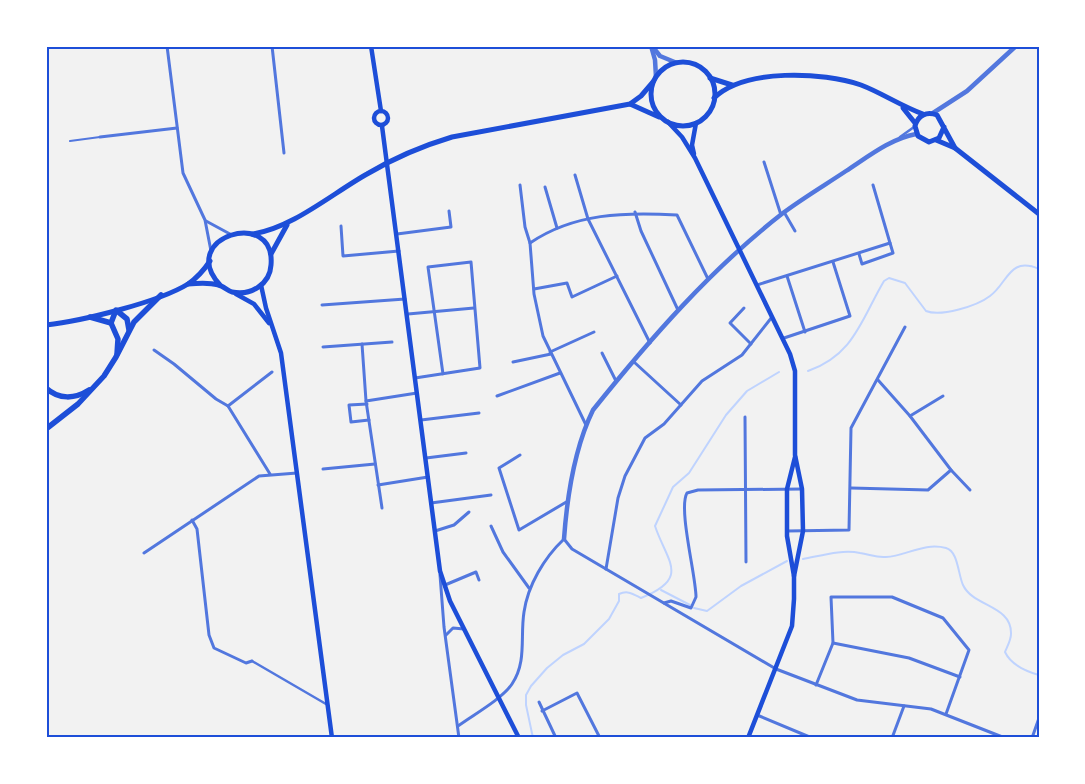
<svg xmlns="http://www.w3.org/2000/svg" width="1085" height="784" font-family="'Golos Text',sans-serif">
	<rect width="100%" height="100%" fill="#f2f2f2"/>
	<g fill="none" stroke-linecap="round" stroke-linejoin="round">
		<g stroke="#bfd3fe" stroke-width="2">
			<path d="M808 371C854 355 861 320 884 281L889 278 905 283 926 311C941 317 977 306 990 296 1008 283 1009 256 1039 269"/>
			<path d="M803 559C820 556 842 549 860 553 869 554 876 558 886 557 906 556 924 542 946 548 958 551 958 574 963 585 973 607 1012 605 1011 634 1011 640 1007 647 1005 652 1011 665 1025 671 1039 675"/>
			<path d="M661 590 690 605"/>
			<path d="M694 608 707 611 741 586 787 561"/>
			<path d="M533 738 526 705V695L531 686 547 668 563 655 584 644 609 619 619 601V594C628 590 633 594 641 598 691 578 667 562 655 526L673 487 689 473 726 415 747 391 779 372"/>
		</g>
		<path stroke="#5277de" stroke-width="2" d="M70 141 100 137"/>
		<g stroke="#5277de" stroke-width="2.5">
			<path d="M900 137 914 127"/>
			<path d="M252 661 326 704"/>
		</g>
		<g stroke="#5277de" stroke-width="3">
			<path d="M167 46 183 173 205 220 211 251"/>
			<path d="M272 46 284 153"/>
			<path d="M100 137 177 128"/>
			<path d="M764 162 781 215"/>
			<path d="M575 175 588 219 650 343"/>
			<path d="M520 185 525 227 530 243 534 294 543 336 586 425"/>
			<path d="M545 187 557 228"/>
			<path d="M635 212 641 231 678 310"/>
			<path d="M784 212 795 231"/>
			<path d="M206 221 230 234"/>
			<path d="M341 226 343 256 399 251"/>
			<path d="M397 234 451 227 449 211"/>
			<path d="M530 243C574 213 625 212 677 215L708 279"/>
			<path d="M859 254 862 264 893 253 890 243"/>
			<path d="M787 276 805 332"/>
			<path d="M757 285 890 243 873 185"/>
			<path d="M534 289 567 283 572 297 617 276"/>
			<path d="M322 305 405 299"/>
			<path d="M744 308 730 323 751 344"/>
			<path d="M408 314 474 308"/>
			<path d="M784 338 850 316 833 262"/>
			<path d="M362 344 366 401"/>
			<path d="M323 347 392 342"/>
			<path d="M154 350 174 364 216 399 228 406 270 474"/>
			<path d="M550 352 594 332"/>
			<path d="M602 353 616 381"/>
			<path d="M513 362 551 354"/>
			<path d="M634 362 681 405"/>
			<path d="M415 378 480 368 471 262 428 267 443 374"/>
			<path d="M497 396 560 373"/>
			<path d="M367 404 349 405 351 422 369 420"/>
			<path d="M228 406 272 372"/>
			<path d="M910 416 943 396"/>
			<path d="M745 417 746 562"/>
			<path d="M421 420 479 413"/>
			<path d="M520 455 499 468 519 530 568 501"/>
			<path d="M426 458 466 453"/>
			<path d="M323 469 375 464"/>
			<path d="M951 470 970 490"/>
			<path d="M378 485 428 477"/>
			<path d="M851 488 928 490 951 470 910 416 878 380"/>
			<path d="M431 503 491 495"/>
			<path d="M382 508 366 401 417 393"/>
			<path d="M192 520 197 529 209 635 214 648 246 663 252 661"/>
			<path d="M491 526 503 552 529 588"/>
			<path d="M435 531 454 525 469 512"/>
			<path d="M787 531 849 530 851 428 905 327"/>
			<path d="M144 553 259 476 297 473"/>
			<path d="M606 569 618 498 625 476 645 438 664 424 702 381 742 355 772 317"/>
			<path d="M440 575 444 627 459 738"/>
			<path d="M445 585 476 572 479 580"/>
			<path d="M664 603 671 601 691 608 696 597C696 576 678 508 687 493L698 490 802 489"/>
			<path d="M446 635 453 628 464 629"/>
			<path d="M833 643 909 658 960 677"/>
			<path d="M816 685 833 643 831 597H892L943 618 969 650 946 714"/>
			<path d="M539 702 556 738"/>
			<path d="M542 711 577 693 600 738"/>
			<path d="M757 715 812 738"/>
			<path d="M458 726C473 715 502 699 512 684 527 662 520 637 524 612 528 585 544 558 564 539L572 549 776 669 857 700 931 709 1005 738"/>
			<path d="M892 738 904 706"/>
			<path d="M1032 738 1039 718"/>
		</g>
		<g stroke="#5277de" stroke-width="4.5">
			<path d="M651 46 655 60 656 77"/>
			<path d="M652 46 660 56 677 63"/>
			<path d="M933 113 967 91 1016 46"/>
			<path d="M564 539C567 497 574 449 593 410 650 339 711 269 783 213 803 198 825 185 846 171 869 156 890 139 916 134"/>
		</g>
		<g stroke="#1d4ed8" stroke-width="4.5">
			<path d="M371 46 381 111"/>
			<circle cx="381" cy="118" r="7"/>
			<path d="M668 122 682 137 695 158 790 354 795 371V455L802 489 803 531 794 576"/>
			<path d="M382 126 440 571 450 601 519 738"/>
			<path d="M694 154 692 145 696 123"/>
			<path d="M261 285 266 308 281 353 332 738"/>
			<path d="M236 294 254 304 269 323"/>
			<path d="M748 738 792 626 794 599V576L787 536V489L795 457"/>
		</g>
		<g stroke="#1d4ed8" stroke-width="5">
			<circle cx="683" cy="94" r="32"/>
			<path d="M710 78 732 85"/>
			<path d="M714 98C745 68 823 72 861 85 882 93 901 106 923 114"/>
			<path d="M630 104 659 117"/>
			<path d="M903 108 915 123"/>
			<path d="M944 127 939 138 929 142 918 136 915 126C918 115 927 111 937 115L955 148"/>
			<path d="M936 140 955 148 1039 214"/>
			<path d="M252 234C291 229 333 193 367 174 394 158 422 146 452 137L630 104 641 96 653 82"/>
			<path d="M271 254 287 225"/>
			<path d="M188 284C198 283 209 282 218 285 223 286 227 290 232 292 251 296 270 284 271 265 276 207 176 237 220 285"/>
			<path d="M46 325C82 321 159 302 188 284 197 278 204 270 210 261"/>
		</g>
		<g stroke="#1d4ed8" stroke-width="5.5">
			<path d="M90 317 111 323 118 339 117 354"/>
			<path d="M111 323 116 310 127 319 129 330"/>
			<path d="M46 388C59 400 75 399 89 390"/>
			<path d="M46 429 78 404 104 376 116 357 134 322 161 295"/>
		</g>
	</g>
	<rect width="1085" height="784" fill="none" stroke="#ffffff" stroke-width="95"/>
	<rect x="48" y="48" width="990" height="688" fill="none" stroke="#1d4ed8" stroke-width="2"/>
</svg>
